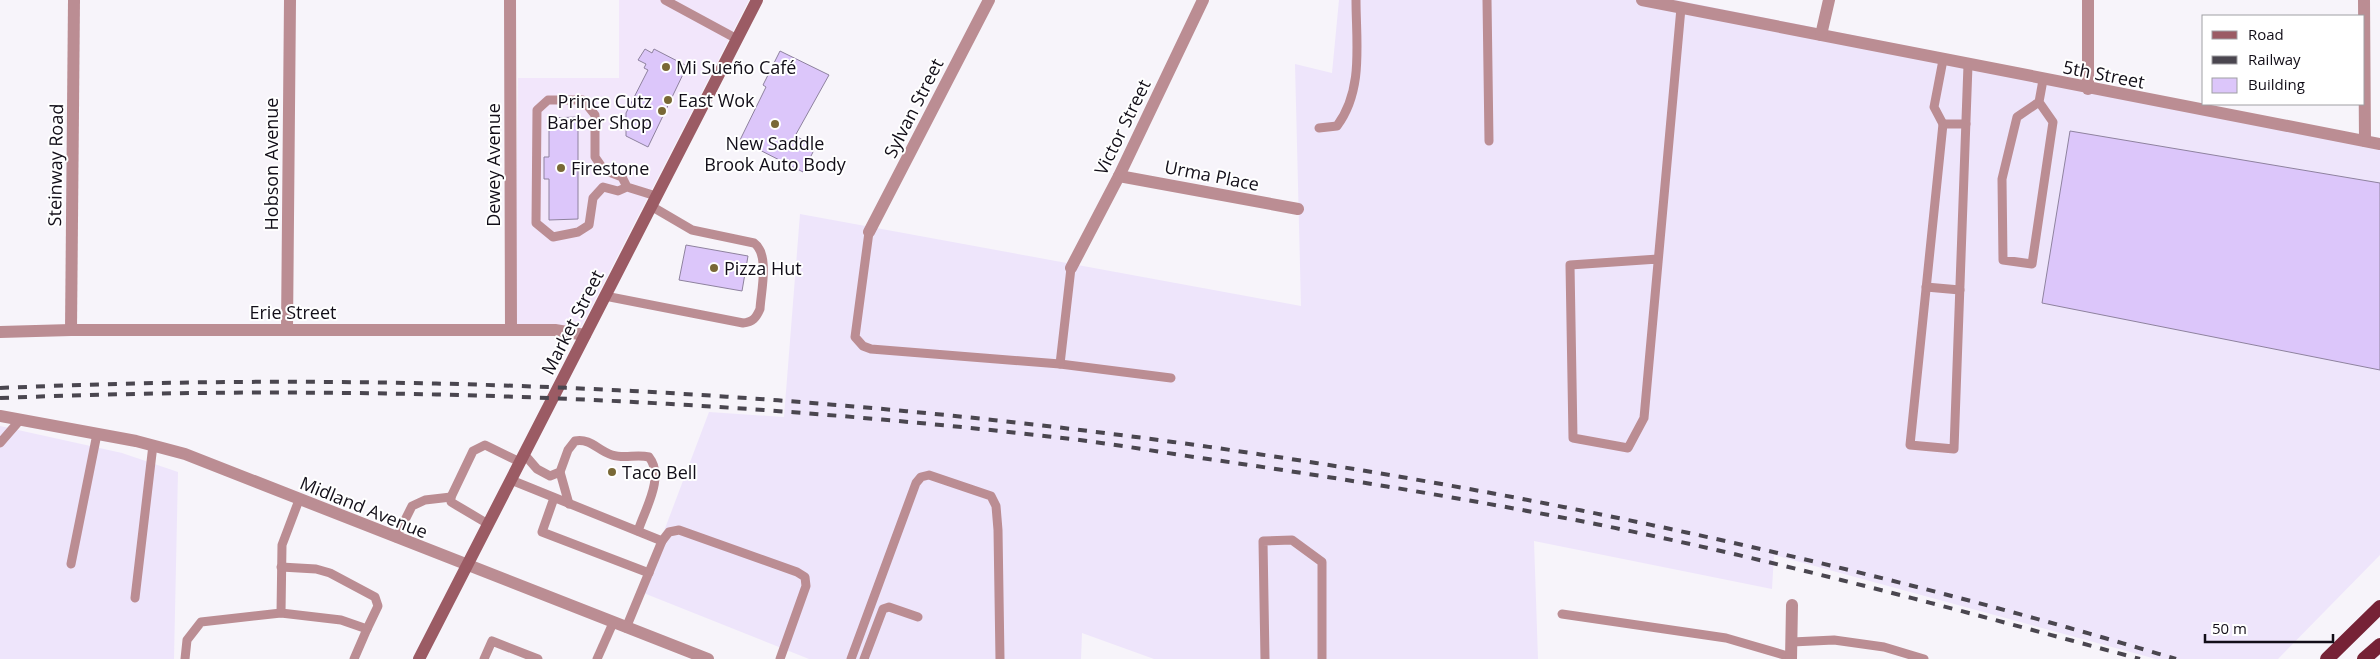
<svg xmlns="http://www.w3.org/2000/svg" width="2380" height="659" font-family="'Open Sans',sans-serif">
	<rect width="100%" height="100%" fill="#f7f4fa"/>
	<path fill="#f2e6fb" d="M619 0H749L580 329 514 326 518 78H619Z"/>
	<g fill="#eee5fb">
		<path d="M1339 0H1676L2380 140V555L2278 659H2156L1774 555 1772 589 1534 541 1538 659H1154L1082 633 1081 659H809L641 592 709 412 784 417 800 214 1301 306 1295 64 1332 73Z"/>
		<path d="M0 426 122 453 178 472 174 659H0Z"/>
	</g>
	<g fill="#dcc6fa" stroke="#8e829e">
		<path d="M645 49 652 53 654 49 687 66 648 147 626 136V113L648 70 644 68 646 64 638 60Z"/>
		<path d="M780 51 829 75 795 136 816 146 803 172 740 140 766 87 763 85Z"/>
		<path d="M578 117V219L549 220V179H544V157H549V118Z"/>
		<path d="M2070 131 2380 183V370L2042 303Z"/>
		<path d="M686 245 748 256 742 291 679 280Z"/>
	</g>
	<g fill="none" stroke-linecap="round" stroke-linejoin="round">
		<g stroke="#bb8d93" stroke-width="9">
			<path d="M665 0 737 39"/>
			<path d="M1487 0 1489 141"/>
			<path d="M1943 60 1934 107 1943 124 1910 445 1954 449 1968 65"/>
			<path d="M2039 102 2053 122 2032 264 2003 260 2002 179 2017 117 2039 102 2043 80"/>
			<path d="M1943 124H1966"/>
			<path d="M1319 128 1337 126C1364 90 1356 42 1356 0"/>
			<path d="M627 187 622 177 604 170 595 157V115L583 100H548L537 110 536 223 553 237 578 232 589 225 593 198 603 187 618 191 627 187 656 196"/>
			<path d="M869 232 855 337 863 346 871 349 1060 364 1171 378"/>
			<path d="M1658 259 1570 265 1573 438 1628 448 1644 418 1681 8"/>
			<path d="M1926 287 1960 290"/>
			<path d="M605 296 743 323C753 322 756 318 760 309 761 291 770 254 754 243L692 230 651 206"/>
			<path d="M1060 364 1071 268"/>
			<path d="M0 443 20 420"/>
			<path d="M524 454 537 469 550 476 560 472 568 450 575 441C591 438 598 451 612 455 624 459 636 454 649 457 665 477 645 509 638 531"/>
			<path d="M560 472 569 504"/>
			<path d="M511 480 662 541"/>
			<path d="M554 498 542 532 649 573"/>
			<path d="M299 500 282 545 281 613 341 620 367 629 354 659"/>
			<path d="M488 524 451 502V497L473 451 485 445 520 462"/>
			<path d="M396 538 412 506 425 500 451 497"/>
			<path d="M71 564 97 434"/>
			<path d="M281 567 316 569 330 573 375 597 378 606 367 629"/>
			<path d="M135 598 153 445"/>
			<path d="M1562 614 1726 638 1791 657"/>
			<path d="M626 628 662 541 669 532 679 530 797 572 805 577 806 586 780 659"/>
			<path d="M1792 642 1834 640 1884 647 1924 659"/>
			<path d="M185 659 187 640 201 622 281 613"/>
			<path d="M484 659 492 641 538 659"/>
			<path d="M597 659 613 623"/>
			<path d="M851 659 916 483 921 477 929 475 991 496 996 506 998 530 1000 659"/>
			<path d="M864 659 883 609 889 607 918 617"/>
			<path d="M1265 659 1263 541 1292 540 1322 562V659"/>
		</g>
		<g stroke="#bb8d93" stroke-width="12">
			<path d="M510 0 511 330"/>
			<path d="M1642 0 2380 144"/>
			<path d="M2364 0 2365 141"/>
			<path d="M1821 35 1829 0"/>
			<path d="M2088 89V0"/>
			<path d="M1119 176 1298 209"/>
			<path d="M869 232 989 0"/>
			<path d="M1071 268 1119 176 1203 0"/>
			<path d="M287 329 290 0"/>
			<path d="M71 330 74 0"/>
			<path d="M0 332 71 330H555L585 335"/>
			<path d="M1791 659 1792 605"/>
		</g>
		<path stroke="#bb8d93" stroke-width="12" d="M0 416 136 441 185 454 708 659"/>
		<path stroke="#9b5b64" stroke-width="12" d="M419 659 757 0"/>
		<g stroke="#762236" stroke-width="14">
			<path d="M2327 659 2380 607"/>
			<path d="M2364 659 2380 645"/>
		</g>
		<g stroke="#4a464f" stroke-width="4" stroke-dasharray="9 9" stroke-linecap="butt">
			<path d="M0 388C733 356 1474 448 2176 659"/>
			<path d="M0 398C352 384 704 397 1054 437 1101 442 1147 450 1194 457 1320 475 1445 495 1570 519 1762 556 1951 608 2140 659"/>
		</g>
	</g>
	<g fill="#796836" stroke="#fff" stroke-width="2">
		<circle cx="666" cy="67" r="5"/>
		<circle cx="668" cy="100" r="5"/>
		<circle cx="662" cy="111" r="5"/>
		<circle cx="775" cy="124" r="5"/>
		<circle cx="561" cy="168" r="5"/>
		<circle cx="714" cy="268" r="5"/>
		<circle cx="612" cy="472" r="5"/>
	</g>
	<g text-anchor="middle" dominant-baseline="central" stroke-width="4" stroke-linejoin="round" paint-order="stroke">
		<g font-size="18" fill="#120e18" stroke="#fff" text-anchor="start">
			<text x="676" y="67">Mi Sueño Café</text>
			<text x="678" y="100">East Wok</text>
			<text x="652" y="101" text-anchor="end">Prince Cutz<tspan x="652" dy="21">Barber Shop</tspan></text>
			<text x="775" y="143" text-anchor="middle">New Saddle<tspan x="775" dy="21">Brook Auto Body</tspan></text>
			<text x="571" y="168">Firestone</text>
			<text x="724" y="268">Pizza Hut</text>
			<text x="622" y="472">Taco Bell</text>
		</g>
		<g font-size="18" fill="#120e18" stroke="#fff">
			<text transform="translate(2104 74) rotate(11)">5th Street</text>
			<text transform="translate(913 108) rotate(-63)">Sylvan Street</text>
			<text transform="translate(1122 127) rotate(-64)">Victor Street</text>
			<text transform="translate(271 164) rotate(-90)">Hobson Avenue</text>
			<text transform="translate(55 165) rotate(-89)">Steinway Road</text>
			<text transform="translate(493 165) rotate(-90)">Dewey Avenue</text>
			<text transform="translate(1212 175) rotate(11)">Urma Place</text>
			<text x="293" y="312">Erie Street</text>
			<text transform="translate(572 322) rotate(-63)">Market Street</text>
			<text transform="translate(364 507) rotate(22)">Midland Avenue</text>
		</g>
	</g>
	<rect x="2202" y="15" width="162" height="90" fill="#ffffff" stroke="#a09fa3"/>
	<rect x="2212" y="31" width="25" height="8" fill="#9b5b64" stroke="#a09fa3"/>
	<text x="2248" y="40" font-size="15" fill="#120e18">Road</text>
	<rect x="2212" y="56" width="25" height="8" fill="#4a464f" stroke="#a09fa3"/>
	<text x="2248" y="65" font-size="15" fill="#120e18">Railway</text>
	<rect x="2212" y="78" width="25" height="15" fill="#dcc6fa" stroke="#a09fa3"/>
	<text x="2248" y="90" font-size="15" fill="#120e18">Building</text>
	<path d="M2205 634v8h128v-8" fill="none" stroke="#120e18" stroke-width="2.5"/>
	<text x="2212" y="634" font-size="15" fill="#120e18" stroke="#ffffff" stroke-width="4" paint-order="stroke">50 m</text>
</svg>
